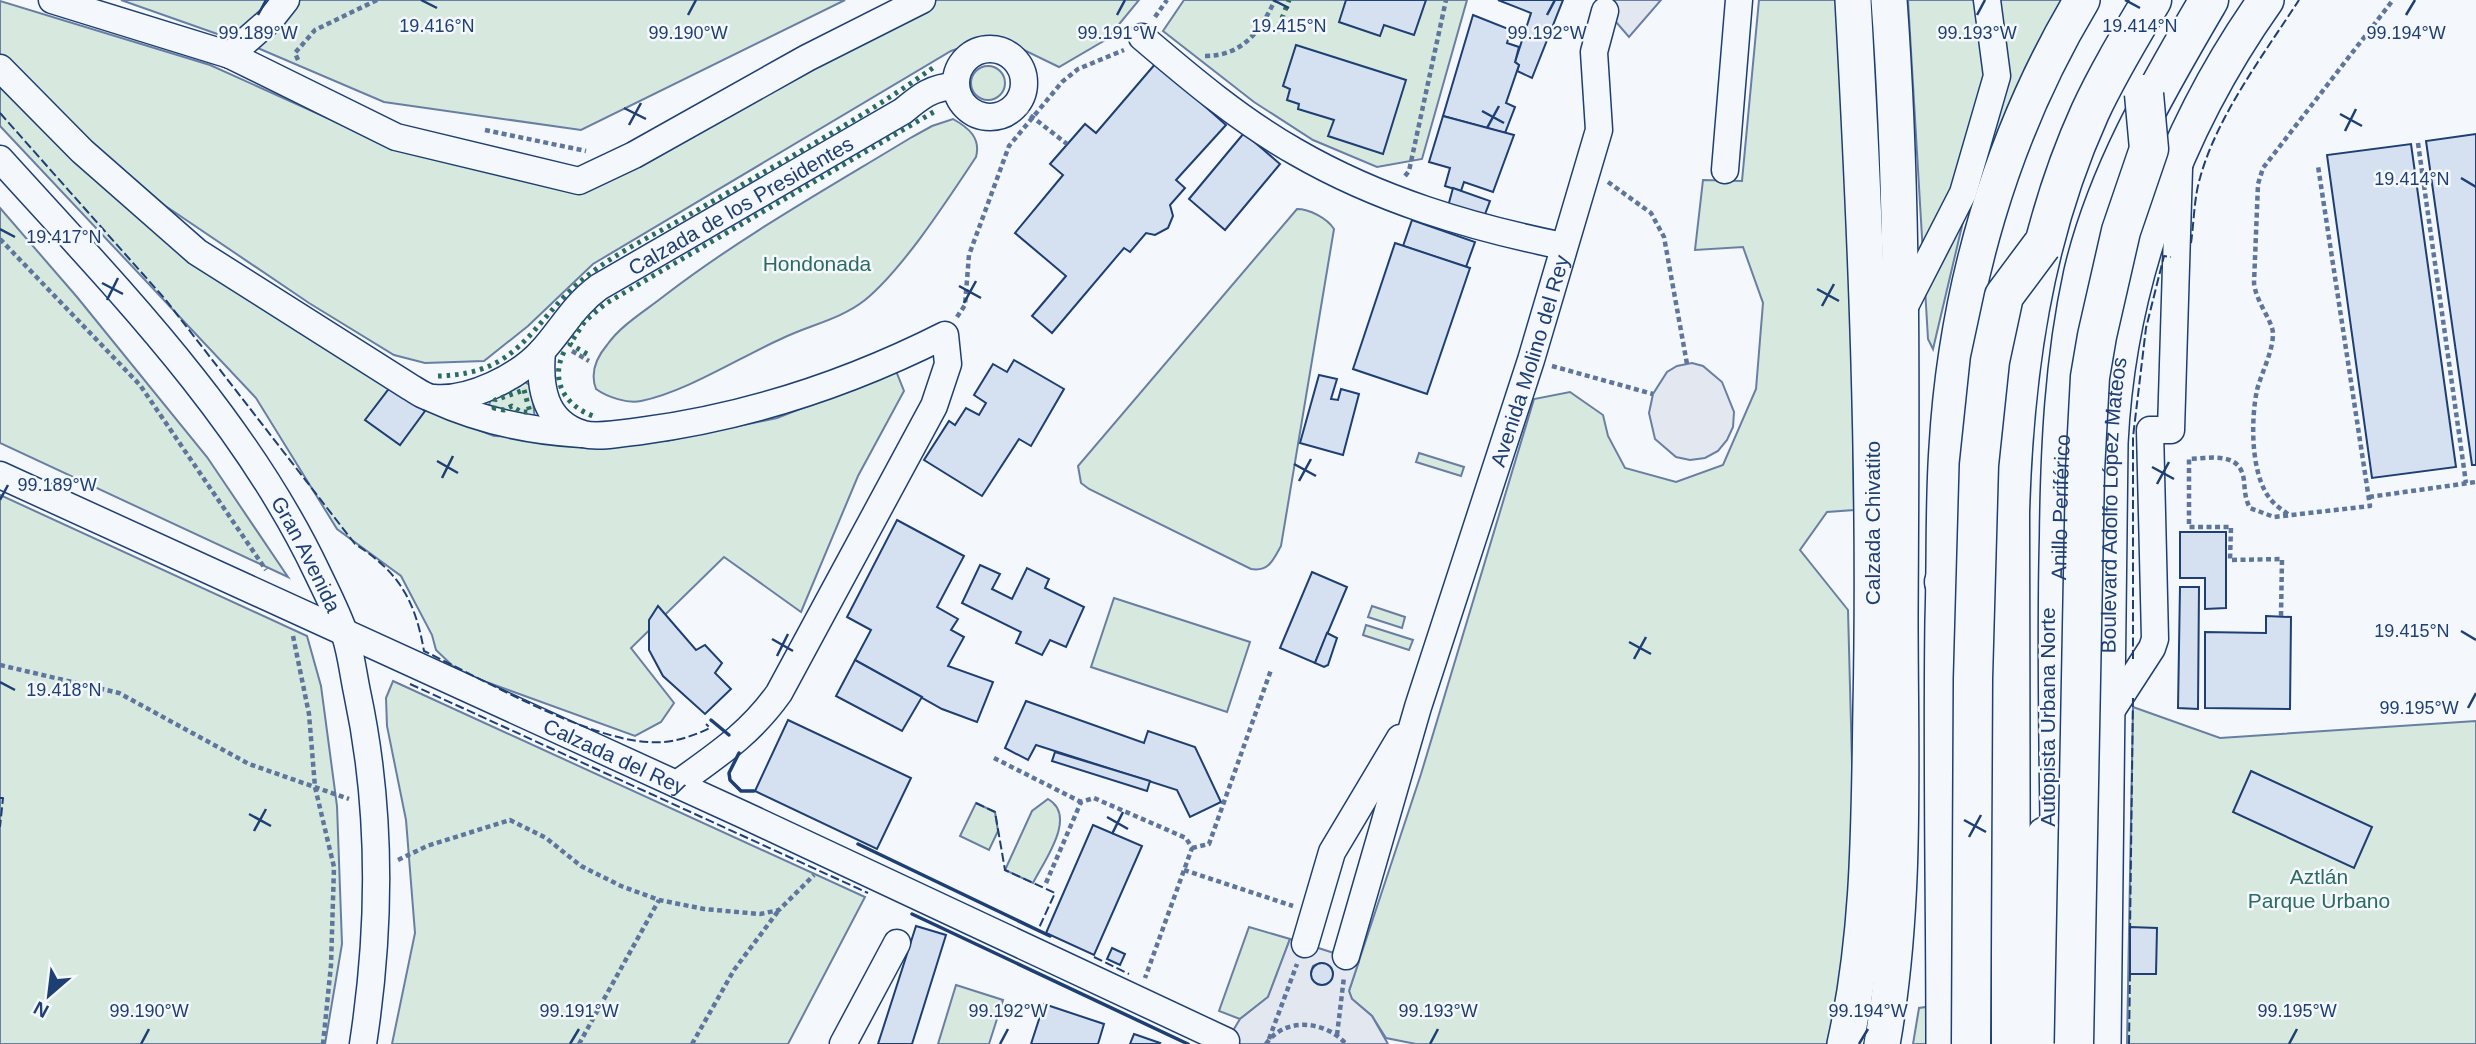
<svg xmlns="http://www.w3.org/2000/svg" width="2476" height="1044" font-family="Helvetica,sans-serif">
	<rect width="100%" height="100%" fill="#f4f7fb"/>
	<g fill="#d7e8df" stroke="#687fa3" stroke-width="2">
		<path d="M121 0H845L581 130 384 102 260 49Z"/>
		<path d="M930 0H1139L1107 39 1059 67 995 36 951 51 593 264 528 326 484 361 425 363 394 355 309 303 164 205 89 140 0 55V1L210 65 354 130 574 187Z"/>
		<path d="M1184 0H1467L1422 159 1377 167 1313 140 1254 102 1163 31Z"/>
		<path d="M1759 0H1841L1849 104 1854 510 1827 512 1800 550 1848 610 1855 877 1832 1044H1416L1386 1038 1372 1016 1352 999 1349 991 1421 774 1534 399 1570 392 1603 415 1608 436 1625 468 1676 482 1723 465 1756 389 1763 303 1743 247 1695 250 1703 180 1742 181Z"/>
		<path d="M1908 0H2065L1966 209 1933 349 1928 339Z"/>
		<circle cx="988" cy="83" r="17"/>
		<path d="M0 78 57 136 439 415 494 436 666 441 777 418 896 371 904 391 858 476 801 612 724 557 631 648 674 703 661 722 635 736 459 672 436 650 432 635 401 576 337 529 256 398 0 126Z"/>
		<path d="M953 119C969 128 981 138 976 157 948 199 903 269 865 300 841 319 810 325 783 338 740 357 686 392 641 401 628 404 607 397 596 389 590 373 596 358 607 345 621 325 645 311 664 296 742 236 828 188 912 137L932 126Z"/>
		<path d="M0 208 77 297 207 457 288 577 0 443Z"/>
		<path d="M1297 209C1309 209 1327 218 1334 229L1281 546C1273 560 1269 572 1251 569L1089 489 1081 483 1078 466Z"/>
		<path d="M525 382 531 386 535 419 488 408 491 399Z"/>
		<path d="M1419 453 1464 467 1461 476 1416 462Z"/>
		<path d="M0 495 307 636 321 686 337 806 342 944 325 1044H0Z"/>
		<path d="M1114 598 1250 642 1227 712 1091 667Z"/>
		<path d="M1372 606 1405 617 1402 628 1368 617Z"/>
		<path d="M1366 625 1413 640 1409 650 1363 635Z"/>
		<path d="M393 681 865 897 788 1044H392L415 933 406 820 387 726 386 698Z"/>
		<path d="M2133 707 2220 738 2476 721V1044H2127Z"/>
		<path d="M1048 799C1078 816 1044 861 1033 883L1005 870 1032 811Z"/>
		<path d="M976 803 995 812 998 831 989 850 960 836Z"/>
		<path d="M1249 927 1290 939 1268 997 1240 1019 1219 1011Z"/>
		<path d="M956 985 1003 1000 989 1044H938Z"/>
		<path d="M1933 1006 1932 1044H1913L1919 1008Z"/>
	</g>
	<g fill="#e3e8f0" stroke="#687fa3" stroke-width="2" fill-rule="evenodd">
		<path d="M1597 0H1661L1629 37Z"/>
		<path d="M1692 363 1703 366 1722 382 1734 412 1733 427 1727 440 1718 451 1705 458 1690 460 1676 457 1655 439 1649 413 1653 394 1667 372 1677 366Z"/>
		<path d="M1290 939 1359 961 1349 991 1352 999 1372 1016 1388 1044H1225L1240 1019 1268 997ZM1320 963 1329 966 1332 973 1329 982 1322 985 1315 982 1311 973 1313 966Z"/>
	</g>
	<g fill="#d5e0f0" stroke="#1d3f73" stroke-width="2">
		<path d="M1346 0H1426L1414 35 1384 25 1380 36 1339 22Z"/>
		<path d="M1498 0H1563L1532 78 1517 71 1519 65 1515 62 1531 13Z"/>
		<path d="M1473 15 1511 30 1507 43 1519 47 1515 62 1519 65 1506 103 1515 107 1505 133 1443 116Z"/>
		<path d="M1296 45 1406 80 1383 154 1328 136 1334 120 1298 109 1299 104 1287 100 1290 89 1283 86Z"/>
		<path d="M1156 63 1226 125 1176 180 1185 188 1170 205 1173 216 1168 228 1155 235 1146 233 1130 252 1124 248 1052 333 1032 316 1066 276 1015 233 1063 175 1050 164 1085 124 1096 133Z"/>
		<path d="M1443 116 1514 135 1493 192 1464 182 1461 191 1445 186 1450 168 1429 162Z"/>
		<path d="M1244 133 1280 164 1225 230 1189 199Z"/>
		<path d="M2476 134V465H2472L2426 141Z"/>
		<path d="M2411 144 2456 467 2372 478 2327 155Z"/>
		<path d="M1453 188 1490 201 1482 222 1447 210Z"/>
		<path d="M1412 220 1475 242 1466 267 1403 246Z"/>
		<path d="M1395 243 1470 268 1427 394 1353 369Z"/>
		<path d="M1014 360 1064 389 1031 446 1019 439 982 496 924 460 949 421 955 425 966 408 979 415 986 403 974 395 993 364 1007 372Z"/>
		<path d="M1319 375 1337 379 1331 399 1338 400 1341 389 1359 394 1343 455 1300 443Z"/>
		<path d="M391 386 425 411 400 445 365 420Z"/>
		<path d="M897 520 964 556 937 607 958 619 951 630 964 637 948 666 993 682 977 722 942 709 855 660 871 630 847 617Z"/>
		<path d="M2180 532H2226V608L2205 609V578H2180Z"/>
		<path d="M980 565 1000 574 992 589 1012 599 1027 568 1049 579 1045 588 1084 607 1066 647 1050 640 1042 655 1016 643 1021 632 962 603Z"/>
		<path d="M1312 572 1347 587 1315 663 1280 648Z"/>
		<path d="M2180 587H2199L2198 709 2178 708Z"/>
		<path d="M658 606 696 650 705 645 722 663 715 673 731 689 705 714 663 676 649 650V620Z"/>
		<path d="M2266 616 2291 617 2290 709 2205 708V632L2266 633Z"/>
		<path d="M1327 633 1337 638 1328 665 1324 667 1315 663Z"/>
		<path d="M855 660 922 697 902 731 836 696Z"/>
		<path d="M1026 701 1144 743 1148 731 1195 747 1221 802 1190 817 1177 790 1036 745 1028 760 1005 748Z"/>
		<path d="M788 720 911 778 877 849 755 791Z"/>
		<path d="M1055 752 1150 781 1147 791 1052 761Z"/>
		<path d="M2251 771 2372 827 2354 868 2233 812Z"/>
		<path d="M1093 825 1142 846 1094 955 1046 933Z"/>
		<path d="M916 926 946 935 912 1044H878Z"/>
		<path d="M2130 927 2157 928 2156 974H2130Z"/>
		<path d="M1112 948 1125 954 1120 965 1107 959Z"/>
		<circle cx="1322" cy="974" r="11"/>
		<path d="M1044 1004 1104 1024 1098 1044H1031Z"/>
		<path d="M1134 1034 1160 1043 1159 1044H1130Z"/>
	</g>
	<g fill="none" stroke-linecap="round" stroke-linejoin="round">
		<g stroke="#1d3f73" stroke-width="29">
			<g id="minor">
				<path d="M52 0 230 55 271 19 286 0"/>
				<path d="M1142 37C1190 78 1241 121 1296 152 1379 200 1470 227 1563 246"/>
				<circle cx="990" cy="83" r="34"/>
				<path d="M230 55 396 137 579 181 634 155 807 58 922 0"/>
				<path id="s1" d="M0 68 82 151 197 252 410 387C417 391 426 398 434 398 470 401 518 377 542 351 562 329 574 305 599 287L903 111C921 96 932 87 956 86"/>
				<path id="s2" d="M0 159C115 286 243 416 317 572 327 593 338 614 345 635 351 653 353 673 357 692 382 809 381 927 363 1044"/>
				<path d="M1725 170 1739 0"/>
				<path d="M1901 314 1963 193 1997 76 1987 0"/>
				<path d="M542 351C539 385 543 422 583 434 598 438 625 433 641 431 747 417 850 383 945 335L948 364 934 406 779 693C750 734 717 755 677 784"/>
				<path d="M433 399C481 421 528 431 581 434"/>
				<path id="s3" d="M0 475 744 815 1226 1041"/>
				<path d="M2106 719 2152 648 2155 639 2150 430H2171L2179 168"/>
				<path d="M1305 944 1332 852 1400 738"/>
				<path id="s4" d="M1346 956 1418 707 1531 360 1599 130 1594 52 1605 11"/>
				<path d="M843 1044 897 943"/>
			</g>
		</g>
		<g stroke="#1d3f73" stroke-width="38">
			<g id="major">
				<path d="M1845 1044C1870 933 1869 820 1871 708 1876 472 1866 236 1853 0"/>
				<path d="M1882 1044C1907 904 1900 759 1900 617 1901 411 1904 205 1889 0"/>
				<path d="M1944 1044C1944 903 1941 761 1943 620 1945 563 1943 505 1947 448 1956 291 2001 135 2082 0"/>
				<path id="s5" d="M2103 1044 2110 443C2118 283 2174 130 2266 0"/>
			</g>
		</g>
		<g stroke="#1d3f73" stroke-width="41">
			<g id="highway">
				<path d="M1944 582 1978 657"/>
				<path id="s6" d="M2060 867C2059 757 2056 647 2059 538 2060 449 2064 361 2083 274 2106 175 2158 87 2209 0"/>
				<path d="M2011 1044 2010 512C2014 374 2033 238 2090 112 2108 73 2130 37 2152 0"/>
				<path d="M2046 1044V836"/>
			</g>
		</g>
		<g stroke="#5e769c" stroke-width="4.5" stroke-dasharray="5 3.5" stroke-linecap="butt">
			<path d="M1155 17 1167 0"/>
			<path d="M1205 56C1242 56 1260 32 1275 0"/>
			<path d="M298 60 295 53 315 30 377 0"/>
			<path d="M1017 105 1067 144"/>
			<path d="M485 130 586 151"/>
			<path d="M2418 143 2466 483"/>
			<path d="M1405 176 1409 171 1446 0"/>
			<path d="M1608 182 1651 213 1664 237 1687 364"/>
			<path d="M0 239 140 385 266 570"/>
			<path d="M957 317 965 305 969 255 1009 146 1062 82 1078 69 1124 50"/>
			<path d="M572 351 589 361"/>
			<path d="M1552 366 1653 394"/>
			<path d="M2369 497 2476 482"/>
			<path d="M2288 514C2279 508 2270 501 2265 491 2251 465 2251 419 2257 390 2262 371 2273 352 2273 333 2272 320 2256 302 2254 283L2258 184 2263 168 2393 0"/>
			<path d="M2281 616 2282 559 2230 560 2231 527H2189V459C2211 458 2241 451 2244 481 2245 491 2245 499 2250 508L2274 517 2370 506 2318 166"/>
			<path d="M293 636 309 714 315 787 334 867 331 965 323 1044"/>
			<path d="M0 665 119 693 249 764 349 799"/>
			<path d="M994 758 1081 802"/>
			<path d="M1192 848 1209 844 1271 670"/>
			<path d="M398 860 427 846 510 820 546 838 581 866 621 886 659 900 704 909 760 914 779 910 814 875"/>
			<path d="M1184 870 1293 906"/>
			<path d="M1046 883 1081 802 1094 798 1186 838 1192 848 1145 978"/>
			<path d="M1337 1035 1344 977"/>
			<path d="M1269 1039 1297 964"/>
			<path d="M579 1044 659 900"/>
			<path d="M692 1044 734 970 779 910"/>
			<path d="M1266 1044C1285 1016 1326 1021 1346 1044"/>
		</g>
		<use href="#minor" stroke="#f4f7fb" stroke-width="26"/>
		<use href="#major" stroke="#f4f7fb" stroke-width="35"/>
		<use href="#highway" stroke="#f4f7fb" stroke-width="38"/>
		<g stroke="#1d3f73" stroke-width="41" stroke-linecap="butt">
			<g id="highway-bridge">
				<path d="M1971 1044 1973 679 1979 465 1990 361 2004 296 2042 245"/>
				<path d="M2074 1044 2085 471 2090 377 2097 336 2121 231 2149 149 2144 94"/>
			</g>
		</g>
		<use href="#highway-bridge" stroke="#f4f7fb" stroke-width="38"/>
		<g stroke="#2c6c60" stroke-width="5" stroke-dasharray="3.5 5" stroke-linecap="butt">
			<path d="M1279 26 1289 0"/>
			<path d="M564 352C550 380 564 405 593 416"/>
			<path d="M587 354 570 344 585 321 605 304 937 110"/>
			<path d="M438 376C524 374 530 321 587 276 617 252 654 235 687 216 768 169 859 121 934 67"/>
			<path d="M524 390 530 412H521L512 406 504 410 494 408 495 400Z"/>
		</g>
		<g stroke="#1d3f73" stroke-width="2" stroke-dasharray="9 3.5" stroke-linecap="butt">
			<path d="M0 113 165 299 355 544C399 572 415 600 424 651 482 679 587 739 648 742 670 744 691 737 710 728L706 724"/>
			<path d="M2191 243C2194 222 2194 198 2200 178 2217 116 2264 54 2299 0"/>
			<path d="M2133 659V437L2146 328 2164 256 2171 257"/>
			<path d="M410 684 868 893"/>
			<path d="M0 798H3L0 827"/>
			<path d="M976 803 995 812 1005 870 1055 893 1038 930"/>
			<path d="M2130 932 2133 698"/>
			<path d="M1094 957 1129 974"/>
			<path d="M2129 1044 2130 971"/>
		</g>
		<g stroke="#1d3f73" stroke-width="3.5">
			<path d="M711 720 729 735"/>
			<path d="M739 753 729 773 730 780 741 791H754"/>
			<path d="M858 844 1050 936"/>
			<path d="M912 914 1188 1044"/>
		</g>
	</g>
	<path fill="none" stroke="#1d3f73" stroke-width="2.5" d="M421 0 437 8M1273 0 1289 8M2125 0 2140 8M258 15 266 0M688 15 696 0M1117 15 1125 0M1547 15 1555 0M1977 15 1985 0M2406 15 2415 0M624 108 646 119M1482 111 1504 123M2340 114 2362 126M629 125 641 103M1487 128 1499 106M2345 131 2356 109M2461 178 2476 187M0 229 15 237M102 283 123 294M959 286 981 298M1817 289 1839 301M107 300 118 278M964 303 976 281M1822 306 1834 284M437 461 458 473M1294 464 1316 476M2152 467 2174 479M442 478 453 456M1299 481 1311 459M2157 484 2169 462M0 500 8 485M2461 631 2476 640M772 639 793 651M1629 642 1651 654M777 656 788 634M1634 659 1646 637M0 682 15 690M2468 708 2476 693M249 814 271 826M1107 817 1128 829M1964 820 1986 832M254 831 266 809M1112 834 1123 812M1969 837 1981 815M141 1044 149 1029M570 1044 579 1029M1000 1044 1008 1029M1430 1044 1438 1029M1859 1044 1868 1029M2289 1044 2297 1029"/>
	<g text-anchor="middle" dominant-baseline="central" stroke-width="5" stroke-linejoin="round" paint-order="stroke">
		<g font-size="21" fill="#1d3f73" stroke="#f4f7fb">
			<text stroke="none"><textPath href="#s1" startOffset="919">Calzada de los Presidentes</textPath></text>
			<text stroke="none"><textPath href="#s4" startOffset="623">Avenida Molino del Rey</textPath></text>
			<text stroke="none"><textPath href="#s5" startOffset="539">Boulevard Adolfo López Mateos</textPath></text>
			<text stroke="none"><textPath href="#s6" startOffset="360">Anillo Periférico</textPath></text>
			<text transform="translate(1872 523) rotate(-90)">Calzada Chivatito</text>
			<text stroke="none"><textPath href="#s2" startOffset="502">Gran Avenida</textPath></text>
			<text transform="translate(2047 717) rotate(-90)">Autopista Urbana Norte</text>
			<text stroke="none"><textPath href="#s3" startOffset="676">Calzada del Rey</textPath></text>
		</g>
		<g font-size="21" fill="#2c6c60" stroke="#f4f7fb">
			<text x="817" y="263">Hondonada</text>
			<text x="2319" y="876">Aztlán<tspan x="2319" dy="24">Parque Urbano</tspan></text>
		</g>
	</g>
	<g font-size="18" text-anchor="middle" fill="#1d3f73" stroke="#f4f7fb" stroke-width="5" stroke-linejoin="round" paint-order="stroke">
		<text x="1289" y="32">19.415°N</text>
		<text x="437" y="32">19.416°N</text>
		<text x="2140" y="32">19.414°N</text>
		<text x="258" y="39">99.189°W</text>
		<text x="688" y="39">99.190°W</text>
		<text x="1117" y="39">99.191°W</text>
		<text x="1547" y="39">99.192°W</text>
		<text x="1977" y="39">99.193°W</text>
		<text x="2406" y="39">99.194°W</text>
		<text x="2412" y="185">19.414°N</text>
		<text x="64" y="243">19.417°N</text>
		<text x="57" y="491">99.189°W</text>
		<text x="2412" y="637">19.415°N</text>
		<text x="64" y="696">19.418°N</text>
		<text x="2419" y="714">99.195°W</text>
		<text x="149" y="1017">99.190°W</text>
		<text x="579" y="1017">99.191°W</text>
		<text x="1008" y="1017">99.192°W</text>
		<text x="1438" y="1017">99.193°W</text>
		<text x="1868" y="1017">99.194°W</text>
		<text x="2297" y="1017">99.195°W</text>
	</g>
	<g transform="translate(49 995) rotate(208)" stroke="#f4f7fb" stroke-width="5" paint-order="stroke">
	<path d="M0-5L12 26L0 18L-12 26Z" fill="#1d3f73"/>
	<text y="-10" font-size="19" font-weight="bold" text-anchor="middle" fill="#1d3f73">N</text>
	</g>
</svg>
